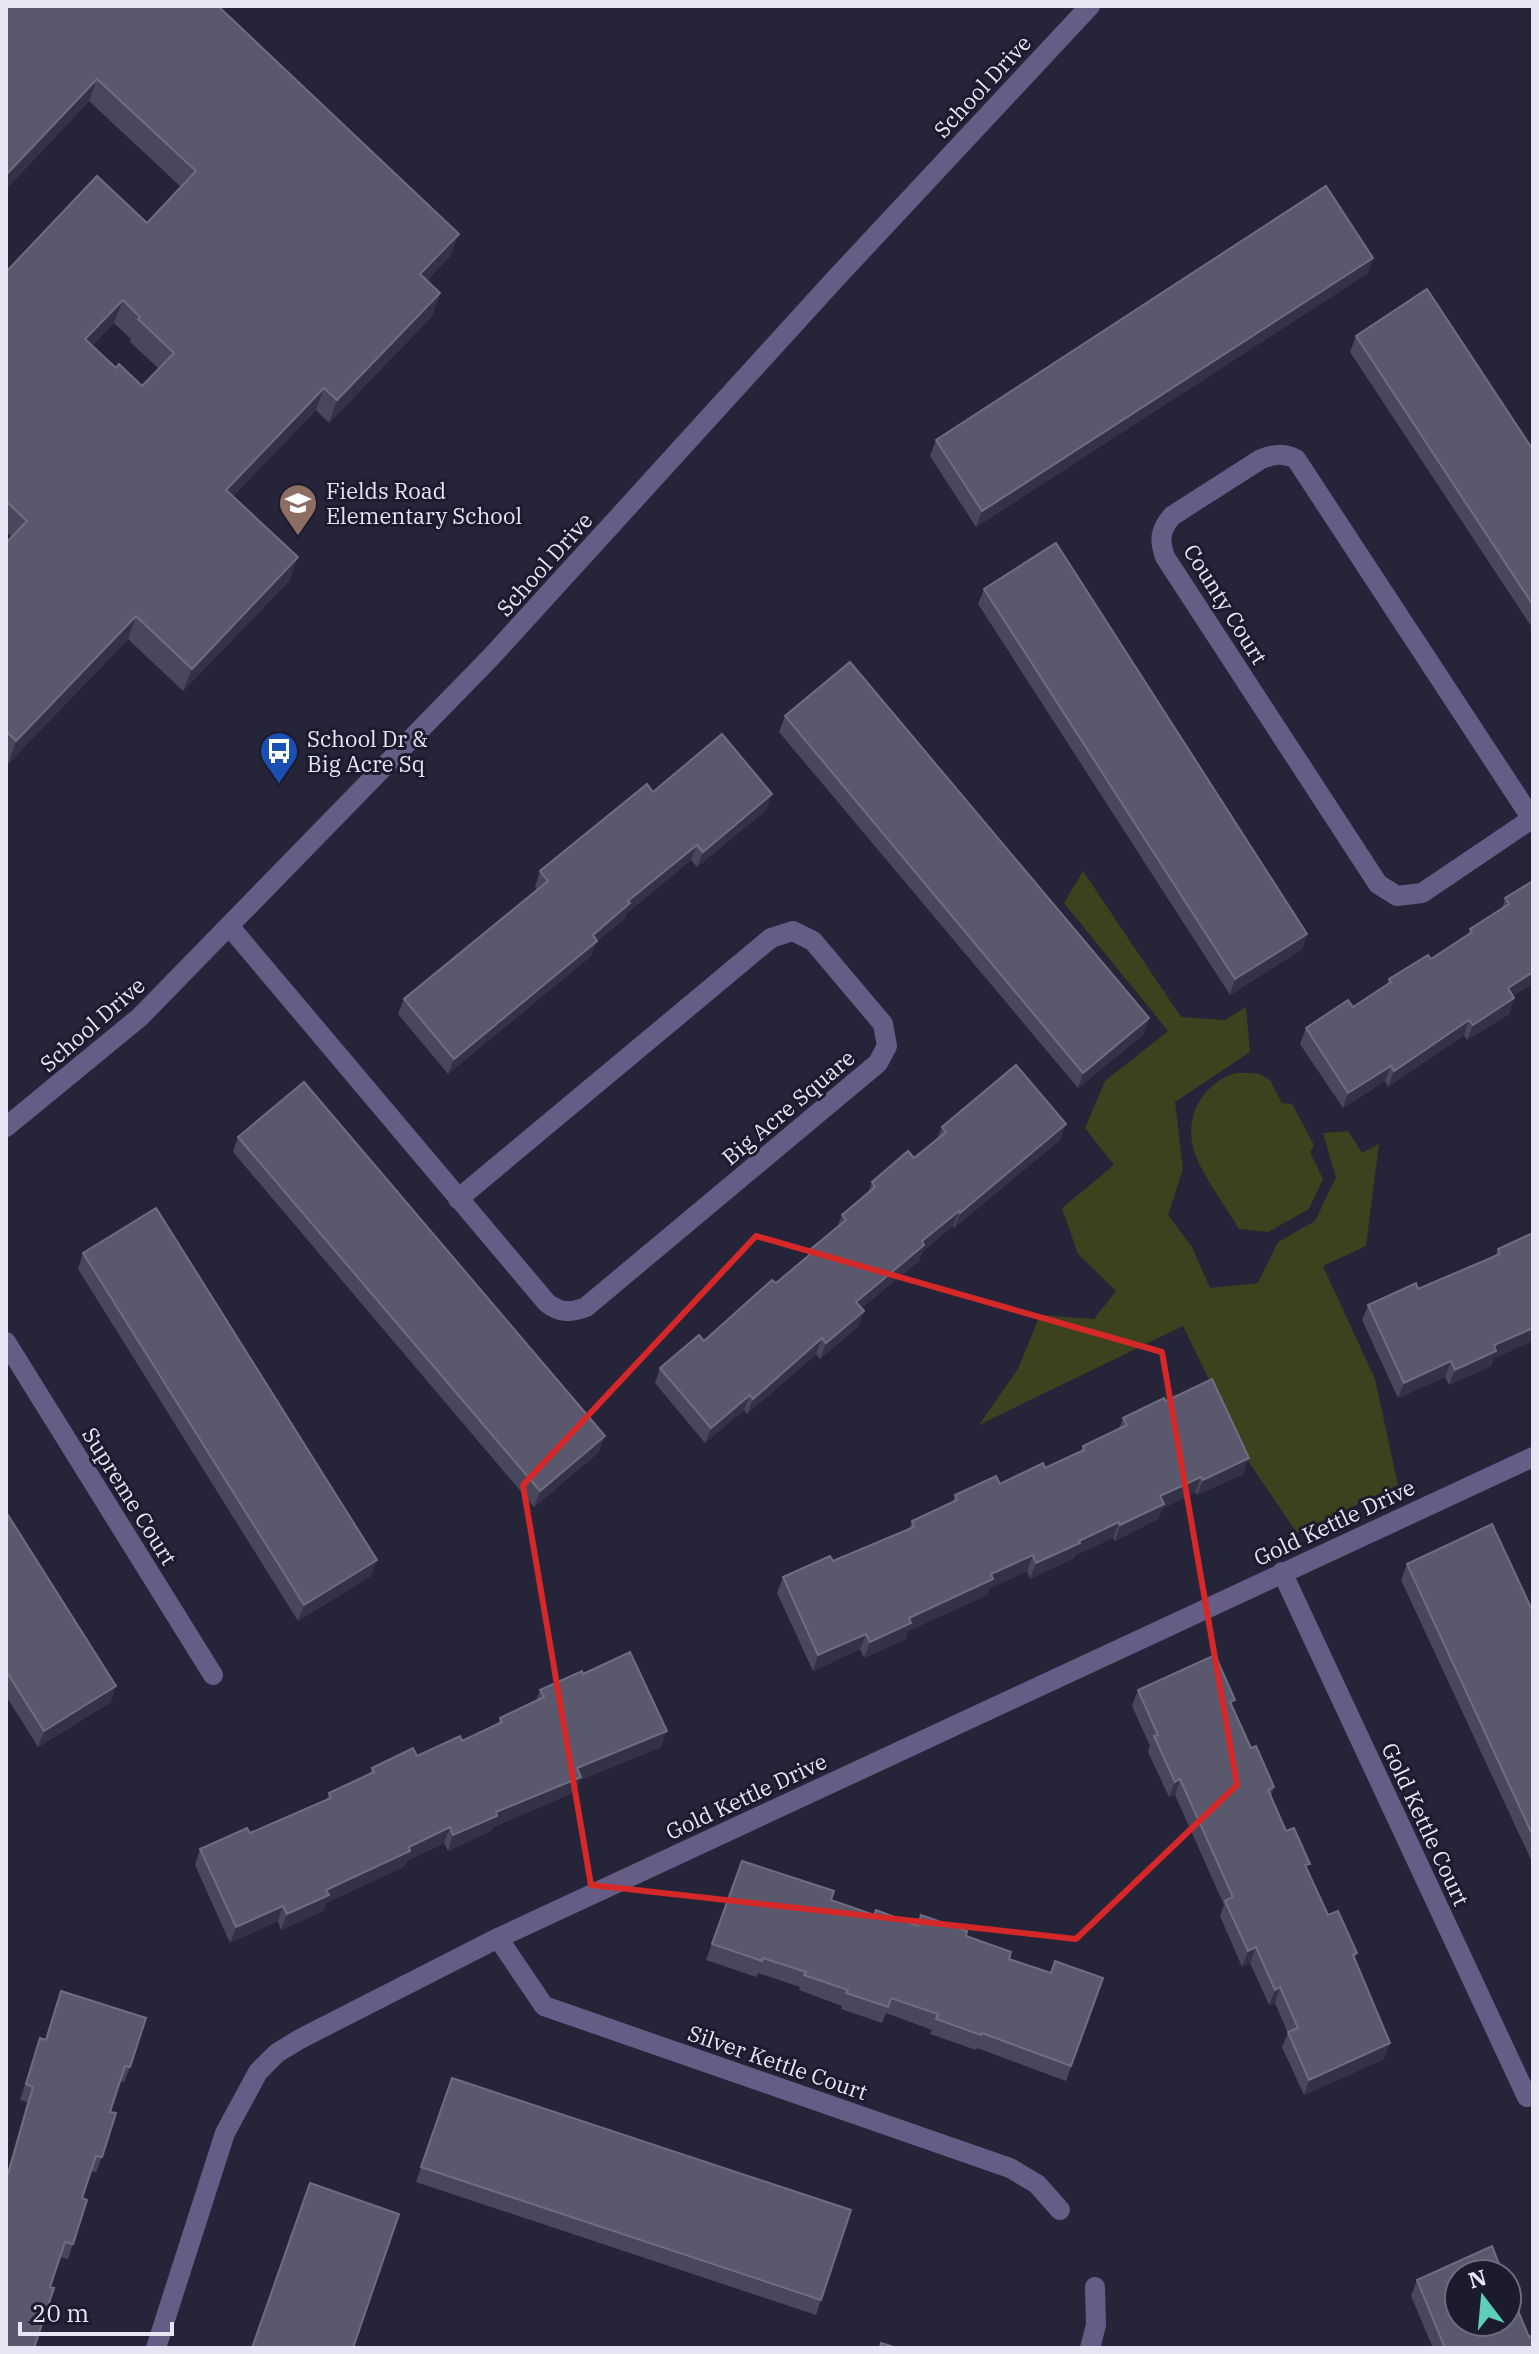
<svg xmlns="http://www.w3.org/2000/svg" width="1539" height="2354" font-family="'IBM Plex Serif',serif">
	<rect width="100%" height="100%" fill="#262438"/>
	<g fill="#3c411e">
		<path d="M1083 871 1181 1017 1225 1020 1246 1007 1250 1052 1175 1102 1183 1169 1168 1215 1192 1247 1210 1288 1258 1283 1278 1242 1315 1221 1336 1177 1323 1133 1348 1131 1362 1153 1379 1144 1366 1246 1323 1266 1375 1379 1398 1485 1297 1533 1250 1464 1183 1326 979 1425 1018 1369 1040 1315 1094 1319 1116 1291 1078 1254 1062 1208 1114 1165 1085 1128 1105 1081 1168 1031 1064 903Z"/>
		<path d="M1258 1073 1270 1080 1282 1103 1292 1104 1314 1145 1310 1152 1323 1179 1309 1209 1268 1232 1239 1229C1225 1205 1205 1180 1195 1154 1183 1121 1200 1085 1233 1074 1240 1072 1250 1074 1258 1073Z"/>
	</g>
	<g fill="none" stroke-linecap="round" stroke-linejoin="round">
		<g stroke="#665d86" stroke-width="20">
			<path d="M1532 819 1296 459C1283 453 1274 454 1261 459L1172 516C1160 530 1159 540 1165 557L1378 884 1397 896 1422 893 1533 818"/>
			<path d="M230 927 547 1303C560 1313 571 1313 586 1307L878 1063 887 1046 883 1024 813 941 793 931 771 938 458 1199"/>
			<path d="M6 1342 213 1675"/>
			<path d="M1282 1572 1527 2097"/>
			<path d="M498 1938 544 2006 1010 2168 1037 2184 1060 2210"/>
			<path d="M156 2348 225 2133 258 2072 277 2053 300 2039 498 1938 1533 1457"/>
			<path d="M1090 2348 1096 2325 1095 2287"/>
		</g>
		<path stroke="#665d86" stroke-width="20" d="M6 1127 140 1017 492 656 837 277 1090 6"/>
	</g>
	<g fill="#48475b" fill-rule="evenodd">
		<path d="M6 6 450 256 427 281 440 293 432 316 329 423 316 410 233 496 290 580 183 691 128 639 8 764 6 761V543L12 537 6 531V272L147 223 181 187 89 101 6 189ZM114 323 131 339 130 342 159 369 142 386 116 368 92 346Z"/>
		<path d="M1373 258 1368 273 976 527 930 456 936 440Z"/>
		<path d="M1356 336 1533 450V629L1350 352Z"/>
		<path d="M984 589 1307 934 1302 949 1230 995 978 604Z"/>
		<path d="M785 716 1144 1034 1078 1088 779 732Z"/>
		<path d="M653 792 766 810 697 867 691 860 626 914 624 919 596 942 591 956 448 1074 398 1014 404 999 537 890 535 887 540 871Z"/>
		<path d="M1533 881 1513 996 1514 998 1509 1014 1467 1040 1464 1035 1388 1087 1385 1081 1343 1108 1300 1044 1306 1028 1353 1007 1387 985 1389 979 1431 959 1468 934 1470 929 1502 909 1505 898Z"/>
		<path d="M1066 1124 1060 1140 954 1228 953 1226 922 1252 919 1261 861 1308 864 1311 858 1327 820 1359 816 1354 747 1414 744 1410 705 1443 655 1383 660 1368 704 1341 808 1256 811 1249 837 1227 842 1215 868 1192 872 1182 914 1158 937 1139 942 1127Z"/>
		<path d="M238 1137 599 1452 534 1507 233 1152Z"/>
		<path d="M1533 1233 1491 1366 1449 1385 1445 1377 1398 1398 1362 1320 1368 1305 1418 1289 1495 1256 1498 1249Z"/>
		<path d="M83 1253 371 1576 298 1621 78 1269Z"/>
		<path d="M1166 1401 1243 1474 1197 1495 1195 1492 1163 1508 1158 1519 1115 1541 1113 1538 1075 1555 1074 1558 1030 1579 1027 1571 990 1588 987 1595 908 1631 906 1639 864 1658 860 1649 813 1671 777 1593 783 1577 833 1561 909 1529 912 1521 952 1503 955 1495 1000 1484 1045 1468 1081 1452 1083 1446 1119 1429 1123 1418Z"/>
		<path d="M6 1512 111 1702 38 1747 6 1696Z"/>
		<path d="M1407 1564 1533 1612V1864L1401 1580Z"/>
		<path d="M583 1674 661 1747 580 1780 575 1792 493 1827 491 1831 448 1851 444 1843 407 1861 405 1866 326 1903 323 1911 281 1930 278 1921 230 1943 195 1865 200 1849 250 1833 326 1801 329 1793 370 1774 372 1768 417 1756 462 1741 498 1724 500 1718 536 1701 540 1690Z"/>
		<path d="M1138 1690 1233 1707 1251 1748 1274 1787 1271 1796 1286 1831 1307 1871 1328 1915 1357 1953 1354 1960 1384 2059 1304 2095 1282 2047 1288 2033 1275 2003 1269 2005 1250 1963 1242 1967 1220 1916 1224 1905 1175 1795 1169 1797 1148 1752 1150 1746 1132 1706Z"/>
		<path d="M742 1861 831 1900 874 1915 966 1936 1009 1959 1051 1973 1103 1978 1066 2081 977 2048 976 2050 930 2034 932 2030 886 2013 882 2023 841 2009 842 2006 799 1990 800 1987 758 1973 756 1977 706 1960Z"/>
		<path d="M61 1991 130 2067 124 2082 120 2081 110 2112 102 2157 96 2172 91 2171 82 2198 73 2244 68 2259 60 2257 50 2287 34 2348 7 2174 27 2102 20 2100 40 2038 45 2040Z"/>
		<path d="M452 2078 851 2210 816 2315 416 2182Z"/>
		<path d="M1417 2280 1529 2337 1533 2348H1433L1411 2296Z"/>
	</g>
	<g fill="#333246">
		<path d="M97 79 89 101 6 189V175Z"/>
		<path d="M459 234 450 256 412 297 420 274Z"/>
		<path d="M1373 258 1368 273 976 527 982 511Z"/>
		<path d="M440 293 432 316 329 423 337 400Z"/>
		<path d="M123 300 114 323 77 361 85 339Z"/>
		<path d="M324 388 316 410 218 512 226 490Z"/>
		<path d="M298 557 290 580 183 691 192 669Z"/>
		<path d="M136 616 128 639 8 764 16 741Z"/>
		<path d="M772 794 766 810 697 867 703 852Z"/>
		<path d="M697 845 691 860 626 914 624 919 596 942 591 956 448 1074 454 1059 593 935 628 901Z"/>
		<path d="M1307 934 1302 949 1230 995 1235 979Z"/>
		<path d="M1533 972V984L1502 1003 1508 988Z"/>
		<path d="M1514 998 1509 1014 1467 1040 1473 1025Z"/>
		<path d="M1149 1018 1144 1034 1078 1088 1083 1073Z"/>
		<path d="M1469 1020 1464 1035 1388 1087 1394 1071Z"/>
		<path d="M1391 1066 1385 1081 1343 1108 1348 1093Z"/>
		<path d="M1066 1124 1060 1140 954 1228 960 1213Z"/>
		<path d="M959 1211 953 1226 922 1252 919 1261 850 1318 856 1302 922 1241Z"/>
		<path d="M864 1311 858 1327 820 1359 826 1343Z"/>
		<path d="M1533 1328V1341L1493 1359 1491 1366 1449 1385 1455 1370 1494 1345Z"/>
		<path d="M822 1338 816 1354 747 1414 753 1399Z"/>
		<path d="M1451 1361 1445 1377 1398 1398 1404 1383Z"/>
		<path d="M750 1395 744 1410 705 1443 711 1428Z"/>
		<path d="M605 1436 599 1452 534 1507 540 1491Z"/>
		<path d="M1249 1458 1243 1474 1197 1495 1203 1480Z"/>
		<path d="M1201 1477 1195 1492 1163 1508 1158 1519 1115 1541 1120 1525 1160 1496Z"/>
		<path d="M1119 1522 1113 1538 1075 1555 1074 1558 1030 1579 1036 1563 1079 1541Z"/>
		<path d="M1033 1555 1027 1571 990 1588 987 1595 908 1631 906 1639 864 1658 870 1642 909 1618 991 1574Z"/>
		<path d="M377 1560 371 1576 298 1621 304 1605Z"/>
		<path d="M866 1634 860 1649 813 1671 818 1655Z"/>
		<path d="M116 1686 111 1702 38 1747 44 1731Z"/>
		<path d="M667 1731 661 1747 580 1780 575 1792 493 1827 491 1831 448 1851 453 1835 577 1768Z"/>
		<path d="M1180 1779 1175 1795 1169 1797 1175 1782Z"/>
		<path d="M450 1827 444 1843 407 1861 405 1866 326 1903 323 1911 281 1930 287 1914 326 1890 409 1847Z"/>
		<path d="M283 1906 278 1921 230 1943 236 1927Z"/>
		<path d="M1256 1947 1250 1963 1242 1967 1248 1951Z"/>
		<path d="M1280 1987 1275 2003 1269 2005 1275 1990Z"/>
		<path d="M1390 2043 1384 2059 1304 2095 1309 2080Z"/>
	</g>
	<g fill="#59586c" stroke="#6f6e81" stroke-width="2" fill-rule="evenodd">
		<path d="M6 6H218L459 234 420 274 440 293 337 400 324 388 226 490 298 557 192 669 136 616 16 741 6 731V543L27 521 6 501V272L97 176 147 223 196 171 97 79 6 175ZM123 300 140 317 138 319 174 353 142 386 119 364 116 368 85 339Z"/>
		<path d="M1326 186 1373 258 982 511 936 440Z"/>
		<path d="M1427 289 1533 450V605L1356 336Z"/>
		<path d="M1056 543 1307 934 1235 979 984 589Z"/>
		<path d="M850 662 1149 1018 1083 1073 785 716Z"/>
		<path d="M722 734 772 794 703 852 697 845 628 901 630 903 593 935 597 941 454 1059 404 999 548 881 540 871 647 784 653 792Z"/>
		<path d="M1533 881V972L1508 988 1514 998 1473 1025 1469 1020 1394 1071 1391 1066 1348 1093 1306 1028 1348 1000 1353 1007 1391 982 1389 979 1428 955 1431 959 1472 932 1470 929 1509 904 1505 898Z"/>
		<path d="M1016 1065 1066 1124 960 1213 959 1211 922 1241 924 1245 856 1302 864 1311 826 1343 822 1338 753 1399 750 1395 711 1428 660 1368 699 1335 704 1341 772 1280 776 1283 813 1252 811 1249 846 1220 842 1215 875 1187 872 1182 908 1151 914 1158 946 1132 942 1127Z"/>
		<path d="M304 1082 605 1436 540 1491 238 1137Z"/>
		<path d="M156 1208 377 1560 304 1605 83 1253Z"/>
		<path d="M1533 1233V1328L1494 1345 1496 1351 1455 1370 1451 1361 1404 1383 1368 1305 1416 1283 1418 1289 1500 1254 1498 1249Z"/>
		<path d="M1212 1379 1249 1458 1203 1480 1201 1477 1160 1496 1164 1504 1120 1525 1119 1522 1079 1541 1080 1543 1036 1563 1033 1555 991 1574 993 1579 909 1618 911 1623 870 1642 866 1634 818 1655 783 1577 830 1556 833 1561 914 1527 912 1521 957 1500 955 1495 996 1476 1000 1484 1043 1463 1045 1468 1084 1450 1083 1446 1127 1425 1123 1418 1164 1398 1166 1401Z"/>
		<path d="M6 1512 116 1686 44 1731 6 1671Z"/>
		<path d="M1492 1524 1533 1612V1836L1407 1564Z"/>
		<path d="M630 1652 667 1731 577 1768 581 1777 496 1812 497 1816 453 1835 450 1827 409 1847 410 1851 326 1890 329 1895 287 1914 283 1906 236 1927 200 1849 247 1828 250 1833 331 1798 329 1793 374 1772 372 1768 413 1748 417 1756 460 1736 462 1741 502 1722 500 1718 544 1697 540 1690 582 1671 583 1674Z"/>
		<path d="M1215 1655 1235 1700 1230 1702 1251 1748 1256 1746 1274 1787 1268 1790 1286 1831 1294 1828 1310 1864 1305 1865 1328 1915 1338 1911 1357 1953 1353 1955 1390 2043 1309 2080 1288 2032 1298 2028 1280 1987 1275 1990 1256 1947 1248 1951 1225 1901 1233 1897 1180 1779 1175 1782 1154 1736 1158 1735 1138 1690Z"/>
		<path d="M742 1861 834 1891 831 1900 874 1915 876 1910 918 1926 921 1915 967 1931 966 1936 1011 1952 1009 1959 1051 1973 1055 1961 1103 1978 1071 2066 982 2033 981 2035 936 2019 938 2014 891 1998 888 2007 846 1993 848 1990 804 1975 806 1972 763 1958 762 1961 712 1944Z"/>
		<path d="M61 1991 146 2018 130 2067 125 2066 110 2112 116 2113 102 2157 96 2156 82 2198 87 2200 73 2244 65 2242 50 2287 54 2288 34 2348H6V2174H8L33 2087 26 2084 40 2038 46 2040Z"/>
		<path d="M452 2078 851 2210 821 2300 421 2167Z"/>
		<path d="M310 2183 399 2214 353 2348H252Z"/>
		<path d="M1492 2246 1503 2274H1459V2322H1507V2284L1529 2337 1533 2335V2348H1445L1417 2280Z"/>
		<path d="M881 2343 897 2348H880Z"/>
	</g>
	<path fill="none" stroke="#d62828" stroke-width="6" stroke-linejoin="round" d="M756 1236 1162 1352 1237 1785 1076 1939 591 1885 523 1485Z"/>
	<defs>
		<g id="school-pin" transform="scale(2)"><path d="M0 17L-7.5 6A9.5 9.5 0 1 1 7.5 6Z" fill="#8d6e63" stroke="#1c1b2d"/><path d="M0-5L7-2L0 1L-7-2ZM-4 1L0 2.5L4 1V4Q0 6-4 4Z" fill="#fff"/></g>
		<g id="bus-pin" transform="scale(2)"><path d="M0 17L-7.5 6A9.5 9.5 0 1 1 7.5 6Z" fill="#1a4fb4" stroke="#1c1b2d"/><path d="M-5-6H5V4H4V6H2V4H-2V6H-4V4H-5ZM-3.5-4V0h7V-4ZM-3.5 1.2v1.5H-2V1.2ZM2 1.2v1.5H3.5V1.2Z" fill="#fff"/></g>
	</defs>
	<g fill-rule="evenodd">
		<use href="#school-pin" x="298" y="503"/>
		<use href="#bus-pin" x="279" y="751"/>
	</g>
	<g text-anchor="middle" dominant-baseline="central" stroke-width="6" stroke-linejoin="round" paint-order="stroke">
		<g font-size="22" fill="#e6e5f3" stroke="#1c1b2d">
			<text transform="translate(982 86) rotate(-47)">School Drive</text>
			<text transform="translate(544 564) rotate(-48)">School Drive</text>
			<text transform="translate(1226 604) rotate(58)">County Court</text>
			<text transform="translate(92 1024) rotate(-41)">School Drive</text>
			<text transform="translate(788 1107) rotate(-40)">Big Acre Square</text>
			<text transform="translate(130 1496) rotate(58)">Supreme Court</text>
			<text transform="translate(1334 1522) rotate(-25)">Gold Kettle Drive</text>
			<text transform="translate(746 1796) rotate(-25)">Gold Kettle Drive</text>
			<text transform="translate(1426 1824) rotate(65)">Gold Kettle Court</text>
			<text transform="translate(778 2062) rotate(19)">Silver Kettle Court</text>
		</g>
		<g font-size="22" fill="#e6e5f3" stroke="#1c1b2d" text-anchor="start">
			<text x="326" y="490">Fields Road<tspan x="326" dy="25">Elementary School</tspan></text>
			<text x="307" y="738">School Dr &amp;<tspan x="307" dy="25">Big Acre Sq</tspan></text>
		</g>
	</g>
	<rect width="1539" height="2354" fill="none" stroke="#e6e5f3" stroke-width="16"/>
	<g transform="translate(1483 2298) rotate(344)"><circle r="38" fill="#1c1b2d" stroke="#6d6c7c" stroke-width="2"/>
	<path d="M0-6L14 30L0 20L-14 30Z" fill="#5eceb7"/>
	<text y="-12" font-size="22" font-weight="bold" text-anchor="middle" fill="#e6e5f3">N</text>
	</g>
	<path d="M20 2322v12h152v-12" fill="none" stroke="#e6e5f3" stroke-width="4"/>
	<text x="32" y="2322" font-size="24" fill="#e6e5f3" stroke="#1c1b2d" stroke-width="6" paint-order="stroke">20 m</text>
</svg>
